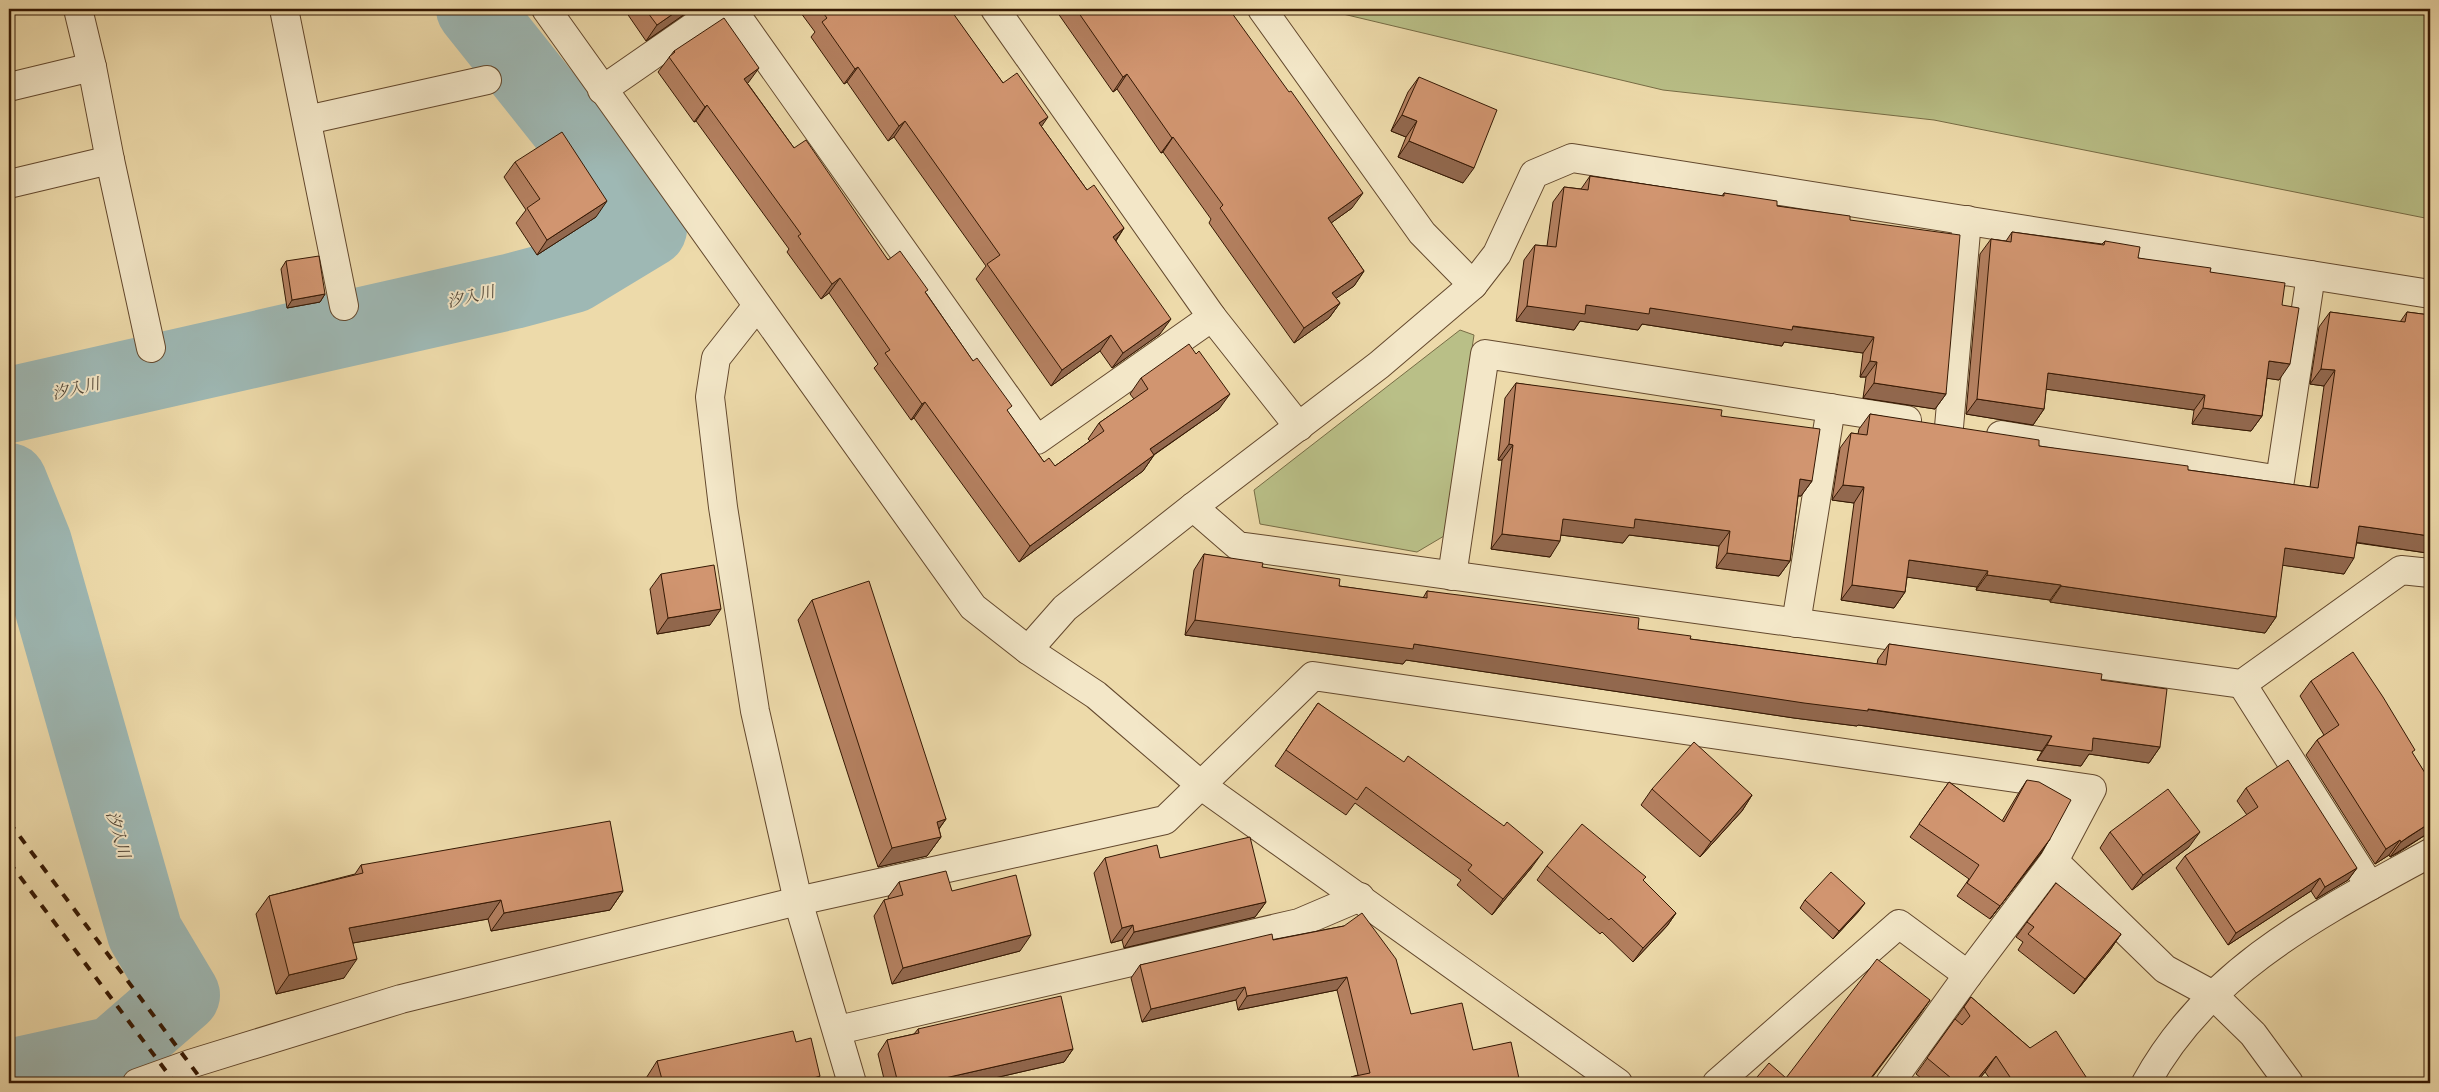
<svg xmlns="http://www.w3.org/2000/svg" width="2439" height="1092" font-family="Vollkorn,'Noto Serif JP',serif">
	<rect width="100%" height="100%" fill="#eddaaa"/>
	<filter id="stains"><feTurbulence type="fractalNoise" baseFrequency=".004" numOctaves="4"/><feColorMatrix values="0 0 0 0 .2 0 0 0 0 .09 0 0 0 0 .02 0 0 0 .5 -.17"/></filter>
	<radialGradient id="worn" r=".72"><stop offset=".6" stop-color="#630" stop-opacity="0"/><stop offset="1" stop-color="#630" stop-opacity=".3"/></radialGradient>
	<g fill="#b9bf87" stroke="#776c45">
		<path d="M1340 9H2430V219L1934 120 1663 90 1343 14Z"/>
		<path d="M1460 330 1474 335 1444 536 1417 552 1260 524 1254 490Z"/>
	</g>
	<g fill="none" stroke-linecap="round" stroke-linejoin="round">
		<g stroke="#9eb8b4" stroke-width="76">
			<path d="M9 405 513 291 573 275 649 229 474 9"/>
			<path d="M9 481 34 543 145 933 182 995 114 1054 9 1077"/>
		</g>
		<g stroke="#63482d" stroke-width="30">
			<g id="minor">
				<path d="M78 9 92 67 110 160 151 348"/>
				<path d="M284 9 344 306"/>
				<path d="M546 9 973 607 1028 650 1096 695 1202 786 1618 1083"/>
				<path d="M732 9 1037 440 1212 317"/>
				<path d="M995 9 1212 317 1299 427"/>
				<path d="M1262 9 1422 233 1473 285"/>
				<path d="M9 87 92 67"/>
				<path d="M602 90 719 9"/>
				<path d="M307 120 487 80"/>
				<path d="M9 184 110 160"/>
				<path d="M757 306 716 358 710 397 723 507 755 711 798 901 852 1083"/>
				<path d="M1949 427 1967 220"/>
				<path d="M2001 435 2280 480 2311 275"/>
				<path d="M1193 507 1238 546 2242 684 2401 570 2430 573"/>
				<path d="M1452 576 1485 354 1907 420"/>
				<path d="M1796 623 1831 408"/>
				<path d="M1028 650 1065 608 1193 507 1379 365 1473 285 1497 254 1534 174 1572 158 2430 294"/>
				<path d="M2242 684 2370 886"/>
				<path d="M2054 861 2165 969 2213 995 2253 1034 2289 1083"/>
				<path d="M838 1030 1299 923 1360 897"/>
				<path d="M137 1083 190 1064 401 999 798 901 1165 820 1313 676 2092 789 2054 861 1968 975 1890 1083"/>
				<path d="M1717 1083 1899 924 1968 975"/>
				<path d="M2146 1083C2208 969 2321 913 2430 853"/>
			</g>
		</g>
		<use href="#minor" stroke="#f3e7c8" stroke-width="28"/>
		<g stroke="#351803" stroke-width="4" stroke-dasharray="9 9" stroke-linecap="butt">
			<path d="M9 822 204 1083"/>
			<path d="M9 862 175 1083"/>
		</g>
	</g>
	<g fill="#b48060" stroke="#351803">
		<path d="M624 9H692L646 41Z"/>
		<path d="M798 9H952L950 10 1003 83 1041 126 1087 190 1124 228 1116 241 1160 334 1112 368 1100 351 1051 386 976 279 986 266 894 137 888 141 847 82 844 84 811 37 815 32Z"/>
		<path d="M1055 9H1229L1352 208 1331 223 1364 271 1354 286 1336 298 1340 303 1329 318 1294 343 1209 223 1211 219 1163 152 1161 153 1117 89 1113 92Z"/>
		<path d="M674 51 748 84 794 148 888 260 926 293 1008 412 1044 462 1055 466 1090 441 1088 439 1099 423 1134 399 1130 394 1141 378 1219 409 1154 455 1143 471 1019 562 914 418 911 420 874 368 878 364 829 293 821 299 787 252 789 249 696 121 694 122 658 72Z"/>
		<path d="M1419 77 1463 183 1398 157 1406 137 1391 131 1408 92Z"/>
		<path d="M515 162 596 217 537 255 516 223 526 210 504 177Z"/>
		<path d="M1590 176 1722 196 1724 193 1777 206 1850 220 1946 394 1935 409 1863 398 1866 377H1860L1863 353 1784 342 1782 346 1642 324 1638 330 1580 321 1574 330 1516 321 1524 260 1535 245 1547 246 1553 202 1564 187 1581 189Z"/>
		<path d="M2012 232 2102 244 2105 241 2138 258 2210 272 2282 305 2279 380 2267 378 2262 416 2251 431 2192 424 2194 410 2046 389 2044 409 2033 425 1966 414 1980 254 1991 239 2006 241Z"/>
		<path d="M286 261 325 294 320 302 287 308 281 269Z"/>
		<path d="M2330 312 2400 322 2407 312 2430 315V547L2427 553 2357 543 2344 574 2282 565 2276 617 2265 633 2050 602V600L1976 590 1977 587 1907 577 1905 592 1894 608 1841 600 1854 503 1832 500 1840 448 1851 433 1858 434 1859 429 1870 414 2039 446 2188 470 2310 487 2324 386 2310 384 2319 327Z"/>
		<path d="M1516 383 1721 416 1812 481 1801 496H1798L1790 561 1779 576 1716 568 1719 546 1629 535 1623 543 1561 535 1550 557 1491 549 1502 460H1498L1505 398Z"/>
		<path d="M1204 554 1262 567 1339 586 1423 598 1427 591 1690 639 1877 664 1878 659 1889 644 2101 680 2160 747 2149 763 2089 754 2081 766 2037 760 2042 751 1858 725 1857 726 1794 718 1406 660 1403 664 1185 635 1194 570Z"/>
		<path d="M661 574 710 625 657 634 650 589Z"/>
		<path d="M812 600 946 819 939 829 941 837 927 856 878 867 798 620Z"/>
		<path d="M2311 681 2412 753 2430 781V832L2398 853 2390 857 2389 855 2375 864 2306 755 2317 740 2324 735 2300 696Z"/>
		<path d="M1318 703 1532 867 1492 915 1457 885 1461 880 1355 803 1346 815 1275 766Z"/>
		<path d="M2027 780 2041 853 1990 919 1957 896 1969 879 1910 837 1949 782 2002 821 2018 794Z"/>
		<path d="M2246 788 2357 868 2348 880 2316 899 2311 891 2228 945 2176 868 2185 856 2247 815 2237 801Z"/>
		<path d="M1652 789 1752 795 1742 811 1700 857 1641 805Z"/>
		<path d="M2110 832 2189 847 2132 890 2100 848Z"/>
		<path d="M1105 858H1160L1266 902 1255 917 1124 948 1122 940 1111 943 1094 873Z"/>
		<path d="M361 865 623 891 610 910 491 931 488 919 353 943 344 978 276 994 256 914 269 896 355 874Z"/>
		<path d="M1547 866 1643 881 1676 913 1667 926 1633 962 1602 932 1600 934 1537 880Z"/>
		<path d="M899 882 952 891 1020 951 892 984 874 916 884 900 889 899 888 897Z"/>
		<path d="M1805 900 1859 911 1833 939 1800 908Z"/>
		<path d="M2027 922 2121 934 2110 950 2074 994 2018 950 2023 942 2016 937Z"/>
		<path d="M1344 926 1411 1014 1473 1050 1349 1081 1351 1077 1358 1075 1337 990 1238 1010 1236 1000 1142 1022 1131 978 1140 965Z"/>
		<path d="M1971 997 2030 1048 2090 1083H1993L1985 1072 1976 1083H1927L1916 1074Z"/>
		<path d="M918 1029 1073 1049 1064 1062 973 1083H885L878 1054 887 1040 914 1034Z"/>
		<path d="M796 1042 815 1083H643L657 1061Z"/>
	</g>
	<g fill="#92684e" stroke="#351803">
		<path d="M680 9H692L646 41 657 25Z"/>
		<path d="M858 67 847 82 844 84 855 69Z"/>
		<path d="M759 68 748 83 733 94 744 79Z"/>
		<path d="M1127 74 1117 89 1113 92 1123 77Z"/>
		<path d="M707 105 696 121 694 122 705 107Z"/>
		<path d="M1402 115 1417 121 1406 137 1391 131Z"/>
		<path d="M1048 117 1037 133 1039 123Z"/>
		<path d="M905 121 894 137 888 141 899 126Z"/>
		<path d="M1173 137 1163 152 1161 153 1172 138Z"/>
		<path d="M1409 141 1474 168 1463 183 1398 157Z"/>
		<path d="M1363 193 1352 208 1317 233 1328 218Z"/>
		<path d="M607 201 596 217 537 255 547 240Z"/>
		<path d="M1124 228 1113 244V237Z"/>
		<path d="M1364 271 1354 286 1322 308 1332 293Z"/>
		<path d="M840 278 829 293 821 299 832 284Z"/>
		<path d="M325 294 320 302 287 308 292 300Z"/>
		<path d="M1340 303 1329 318 1294 343 1304 328Z"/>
		<path d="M1586 305 1650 308 1874 337 1863 353 1784 342 1782 346 1642 324 1638 330 1580 321 1574 330 1516 321 1527 306Z"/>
		<path d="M1171 319 1160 334 1112 368 1123 353Z"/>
		<path d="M1111 335 1100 351 1051 386 1062 370Z"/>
		<path d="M1870 361 1877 362 1866 377H1860Z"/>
		<path d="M2269 361 2290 364 2279 380 2258 377Z"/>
		<path d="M2321 369 2335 370 2324 386 2310 384Z"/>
		<path d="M2048 373 2205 395 2194 410 2038 388Z"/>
		<path d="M1874 383 1946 394 1935 409 1863 398Z"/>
		<path d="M1230 394 1219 409 1139 465 1150 449Z"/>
		<path d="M1977 399 2044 409 2033 425 1966 414Z"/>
		<path d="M925 402 914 418 911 420 922 404Z"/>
		<path d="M2203 408 2262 416 2251 431 2192 424Z"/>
		<path d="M1509 444 1513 445 1502 460H1498Z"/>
		<path d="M1154 455 1143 471 1019 562 1030 546Z"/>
		<path d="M1800 479 1812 481 1801 496 1789 495Z"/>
		<path d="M1843 485 1864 487 1854 503 1832 500Z"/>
		<path d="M1563 519H1635L1730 531 1719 546 1629 535 1623 543 1553 534Z"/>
		<path d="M2359 526 2430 536V547L2427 553 2348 541Z"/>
		<path d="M1502 534 1560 541 1550 557 1491 549Z"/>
		<path d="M2285 548 2354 558 2344 574 2274 564Z"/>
		<path d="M1727 553 1790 561 1779 576 1716 568Z"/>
		<path d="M1909 560 1988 571 1977 587 1899 576Z"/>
		<path d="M1987 575 2061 585 2050 600 1976 590Z"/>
		<path d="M1852 585 1905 592 1894 608 1841 600Z"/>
		<path d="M2061 586 2276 617 2265 633 2050 602Z"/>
		<path d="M721 609 710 625 657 634 668 618Z"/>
		<path d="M1195 620 1414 644 2052 736 2042 751 1858 725 1857 726 1794 718 1406 660 1403 664 1185 635Z"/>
		<path d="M2093 738 2160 747 2149 763 2089 754 2081 766 2037 760 2047 745Z"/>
		<path d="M1752 795 1742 811 1700 857 1711 842Z"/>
		<path d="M946 819 932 838 941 837 927 856 878 867 892 848 937 822Z"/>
		<path d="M2430 823V832L2390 857 2401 842Z"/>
		<path d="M2200 832 2189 847 2132 890 2143 875Z"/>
		<path d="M2050 839 2041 853 1990 919 2000 906Z"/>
		<path d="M2400 840 2389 855 2375 864 2386 849Z"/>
		<path d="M1543 852 1532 867 1492 915 1503 899Z"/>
		<path d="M2357 868 2348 880 2316 899 2325 887Z"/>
		<path d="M2320 878 2311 891 2228 945 2236 933Z"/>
		<path d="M623 891 610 910 491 931 504 913Z"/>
		<path d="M501 900 488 919 336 946 349 928Z"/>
		<path d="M1266 902 1255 917 1124 948 1134 932Z"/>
		<path d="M1865 903 1859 911 1833 939 1839 931Z"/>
		<path d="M1676 913 1667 926 1633 962 1643 948Z"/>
		<path d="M1133 925 1122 940 1111 943 1122 928Z"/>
		<path d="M2121 934 2110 950 2074 994 2085 979Z"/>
		<path d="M1031 935 1020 951 892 984 903 968Z"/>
		<path d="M357 959 344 978 276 994 289 975Z"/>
		<path d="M1347 977 1337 990 1238 1010 1247 996Z"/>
		<path d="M1245 987 1236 1000 1142 1022 1151 1009Z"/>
		<path d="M1930 1000 1919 1016 1868 1083H1867Z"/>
		<path d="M1073 1049 1064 1062 973 1083H923Z"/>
		<path d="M1996 1056 1985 1072 1976 1083H1974Z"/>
		<path d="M820 1076 815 1083H803L804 1081Z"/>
	</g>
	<g fill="#d19570" stroke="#351803">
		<path d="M645 9H680L657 25Z"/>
		<path d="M820 9H950L1003 83 1017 73 1048 117 1039 123 1087 190 1094 185 1124 228 1113 237 1171 319 1123 353 1111 335 1062 370 987 264 1000 255 905 121 899 126 858 67 855 69 822 22 827 18Z"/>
		<path d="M1076 9H1229L1289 92 1291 91 1363 193 1328 218 1364 271 1332 293 1340 303 1304 328 1220 208 1223 205 1173 137 1172 138 1127 74 1123 77Z"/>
		<path d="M724 18 759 68 744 79 794 148 806 140 888 260 900 251 928 290 925 292 973 361 977 358 1012 406 1007 410 1044 462 1049 458 1055 466 1104 431 1099 423 1148 389 1141 378 1189 344 1196 354 1199 351 1230 394 1150 449 1154 455 1030 546 925 402 922 404 885 353 890 350 840 278 832 284 798 236 801 234 707 105 705 107 669 57 675 52 674 51Z"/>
		<path d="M1419 77 1497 110 1474 168 1409 141 1417 121 1402 115Z"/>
		<path d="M562 132 607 201 547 240 527 208 540 199 515 162Z"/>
		<path d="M1590 176 1724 196V193L1777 201V206L1850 216V220L1960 235 1946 394 1874 383 1877 362 1870 361 1874 337 1793 326 1792 330 1650 308 1649 314 1586 305 1585 314 1527 306 1535 245 1556 247 1564 187 1588 190Z"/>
		<path d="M2012 232 2104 245 2105 241 2140 247 2138 258 2211 268 2210 272 2285 283 2282 305 2299 308 2290 364 2269 361 2262 416 2203 408 2205 395 2048 373 2044 409 1977 399 1991 239 2011 242Z"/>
		<path d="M319 256 325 294 292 300 286 261Z"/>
		<path d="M2330 312 2405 322 2407 312 2430 315V536L2359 526 2354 558 2285 548 2276 617 2061 586V585L1987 575 1988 571 1909 560 1905 592 1852 585 1864 487 1843 485 1851 433 1867 435 1870 414 2039 440V446L2188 466V470L2318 488 2335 370 2321 369Z"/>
		<path d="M1516 383 1722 410 1721 416 1820 429 1812 481 1800 479 1790 561 1727 553 1730 531 1635 519 1634 528 1563 519 1560 541 1502 534 1513 445 1509 444Z"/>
		<path d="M1204 554 1263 563 1262 567 1340 579 1339 586 1427 598V591L1639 618 1638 629 1691 636 1690 639 1886 665 1889 644 2102 674 2101 680 2167 689 2160 747 2093 738 2092 751 2047 745 2052 736 1868 709V711L1804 703 1414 644 1413 649 1195 620Z"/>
		<path d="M714 565 721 609 668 618 661 574Z"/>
		<path d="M869 581 946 819 937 822 941 837 892 848 812 600Z"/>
		<path d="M2353 652 2383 697 2415 750 2412 752 2430 781V823L2408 837 2401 842 2400 840 2386 849 2317 740 2339 725 2311 681Z"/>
		<path d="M1318 703 1404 762 1408 756 1504 826 1507 822 1543 852 1503 899 1468 870 1472 865 1366 787 1357 800 1286 750Z"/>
		<path d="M1694 742 1752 795 1711 842 1652 789Z"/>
		<path d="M2288 760 2357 868 2325 887 2320 878 2236 933 2185 856 2258 807 2246 788Z"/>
		<path d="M2027 780 2039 782 2071 800 2050 839 2000 906 1967 883 1979 865 1919 824 1949 782 2004 822Z"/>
		<path d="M2168 789 2200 832 2143 875 2110 832Z"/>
		<path d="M610 821 623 891 504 913 501 900 349 928 357 959 289 975 269 896 363 873 361 865Z"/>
		<path d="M1582 824 1646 877 1643 880 1676 913 1643 948 1611 918 1609 920 1547 866Z"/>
		<path d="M1250 837 1266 902 1134 932 1133 925 1122 928 1105 858 1157 845 1160 858Z"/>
		<path d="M946 871 952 891 1016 875 1031 935 903 968 884 900 903 895 899 882Z"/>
		<path d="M1831 872 1865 903 1839 931 1805 900Z"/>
		<path d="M2056 883 2121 934 2085 979 2028 934 2034 927 2027 922Z"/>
		<path d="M1362 913 1396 959 1411 1014 1462 1003 1473 1050 1511 1042 1520 1083H1338L1352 1080 1351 1077 1370 1073 1347 977 1247 996 1245 987 1151 1009 1140 965 1272 934 1273 940 1344 926Z"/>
		<path d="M1877 959 1930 1000 1867 1083H1752L1769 1063 1786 1078Z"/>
		<path d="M1061 996 1073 1049 923 1083H898L887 1040 919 1033 918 1029Z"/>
		<path d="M1971 997 2030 1048 2056 1031 2090 1083H2014L1996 1056 1974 1083H1957L1927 1058 1955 1019 1962 1025 1970 1016 1964 1007Z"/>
		<path d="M793 1031 796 1042 811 1038 820 1076 804 1081 805 1083H663L657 1061Z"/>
	</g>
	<g text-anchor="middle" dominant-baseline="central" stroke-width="4" stroke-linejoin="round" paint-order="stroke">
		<g font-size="16" font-style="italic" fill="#544838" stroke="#f3e7c8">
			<text transform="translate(471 298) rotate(-13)">汐入川</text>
			<text transform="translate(76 390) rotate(-13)">汐入川</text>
			<text transform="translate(117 835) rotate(74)">汐入川</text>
		</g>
	</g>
	<rect width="2439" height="1092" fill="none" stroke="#eddaaa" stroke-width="30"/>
	<rect x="10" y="10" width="2419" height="1072" fill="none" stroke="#351803" stroke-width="2.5"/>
	<rect x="15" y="15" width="2409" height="1062" fill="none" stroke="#351803"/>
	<rect width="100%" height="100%" filter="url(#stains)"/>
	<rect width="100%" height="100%" fill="url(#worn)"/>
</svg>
